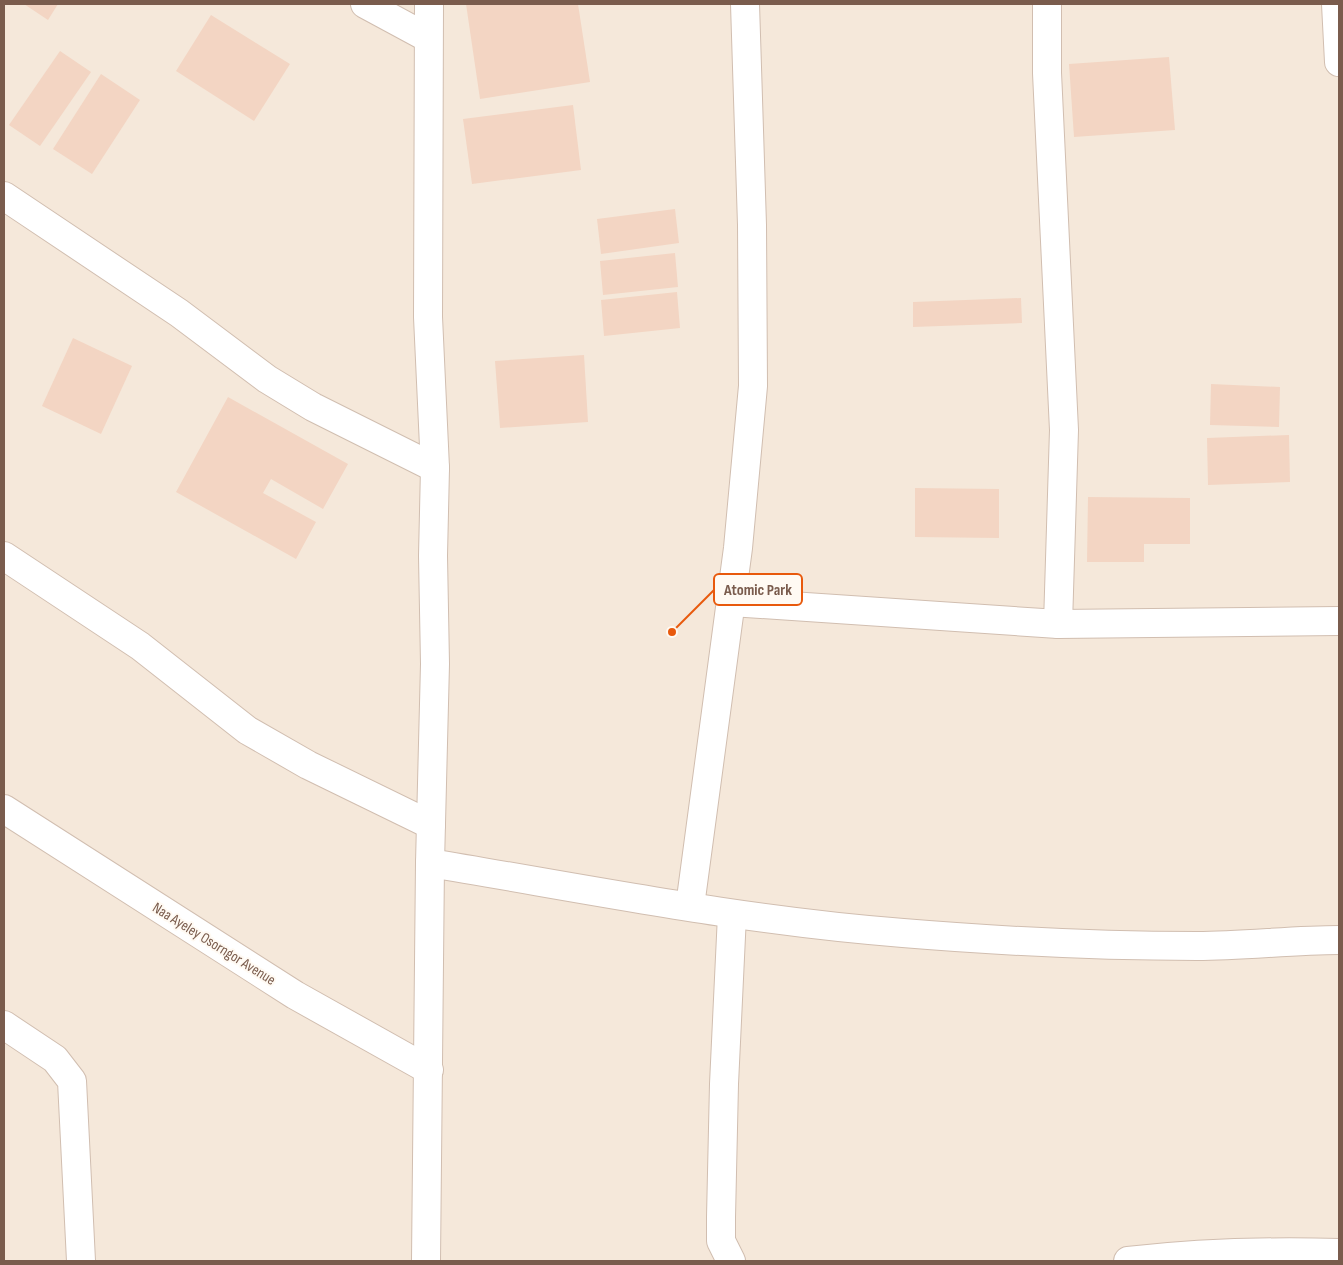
<svg xmlns="http://www.w3.org/2000/svg" width="1343" height="1265" font-family="'Sofia Sans Condensed',sans-serif">
	<rect width="100%" height="100%" fill="#fdf6ec"/>
	<rect fill="#f5e8da" x="4" y="4" width="1335" height="1257"/>
	<g fill="#f3d5c3">
		<path d="M24 4H58L48 20Z"/>
		<path d="M466 4H578L590 82 480 99Z"/>
		<path d="M211 15 290 64 254 121 176 71Z"/>
		<path d="M60 51 91 72 40 146 9 125Z"/>
		<path d="M1169 57 1175 130 1074 137 1069 64Z"/>
		<path d="M101 74 140 100 92 174 53 149Z"/>
		<path d="M573 105 581 170 472 184 463 119Z"/>
		<path d="M675 209 679 243 601 254 597 219Z"/>
		<path d="M675 253 678 287 603 295 600 261Z"/>
		<path d="M677 292 680 328 604 336 601 300Z"/>
		<path d="M1021 298 1022 323 913 327V302Z"/>
		<path d="M73 338 132 366 101 434 42 406Z"/>
		<path d="M584 355 588 422 500 428 495 361Z"/>
		<path d="M1211 384 1280 387 1279 427 1210 425Z"/>
		<path d="M228 397 348 464 323 509 271 479 263 493 316 522 296 559 176 492Z"/>
		<path d="M1289 435 1290 482 1208 485 1207 438Z"/>
		<path d="M915 488 999 489V538L915 537Z"/>
		<path d="M1088 497 1190 498V544H1144V562H1087Z"/>
	</g>
	<g fill="none" stroke-linecap="round" stroke-linejoin="round">
		<g stroke="#d1beb0" stroke-width="30">
			<g id="street">
				<path d="M365 4 428 38"/>
				<path d="M1047 4V73L1064 430 1058 624"/>
				<path d="M1336 4 1339 62"/>
				<path d="M4 196 179 313 267 379 313 407 435 468"/>
				<path d="M4 556 140 646 247 730 308 765 431 825"/>
				<path d="M731 602 1058 624 1339 621"/>
				<path d="M4 809 295 995 429 1070"/>
				<path d="M430 863C587 889 744 921 903 933 1000 941 1099 946 1197 946 1244 946 1292 940 1339 940"/>
				<path d="M690 906 738 548 753 386 752 225 745 4"/>
				<path d="M4 1025 55 1059 72 1081 81 1261"/>
				<path d="M426 1261 430 863 435 664 433 556 435 468 428 317 429 4"/>
				<path d="M731 1261 721 1241V1217L724 1084 732 915"/>
				<path d="M1128 1261C1198 1253 1269 1251 1339 1253"/>
			</g>
		</g>
		<use href="#street" stroke="#fff" stroke-width="28"/>
	</g>
	<g text-anchor="middle" dominant-baseline="central" stroke-width="4" stroke-linejoin="round" paint-order="stroke">
		<g font-size="15" fill="#7a5c4d" stroke="#fffaf3">
			<text transform="translate(214 944) rotate(32)">Naa Ayeley Osorngor Avenue</text>
		</g>
	</g>
	<path fill="none" stroke="#e8590c" stroke-width="2" d="M672 632L714 590"/>
	<circle fill="#e8590c" stroke="#fffaf3" stroke-width="2" cx="672" cy="632" r="5"/>
	<rect fill="#fffaf3" stroke="#e8590c" stroke-width="2" x="714" y="574" width="88" height="31" rx="5"/>
	<g font-size="16" text-anchor="middle" font-weight="bold" fill="#7a5c4d">
		<text x="758" y="595">Atomic Park</text>
	</g>
	<rect width="1343" height="1265" fill="none" stroke="#7a5c4d" stroke-width="10"/>
</svg>
